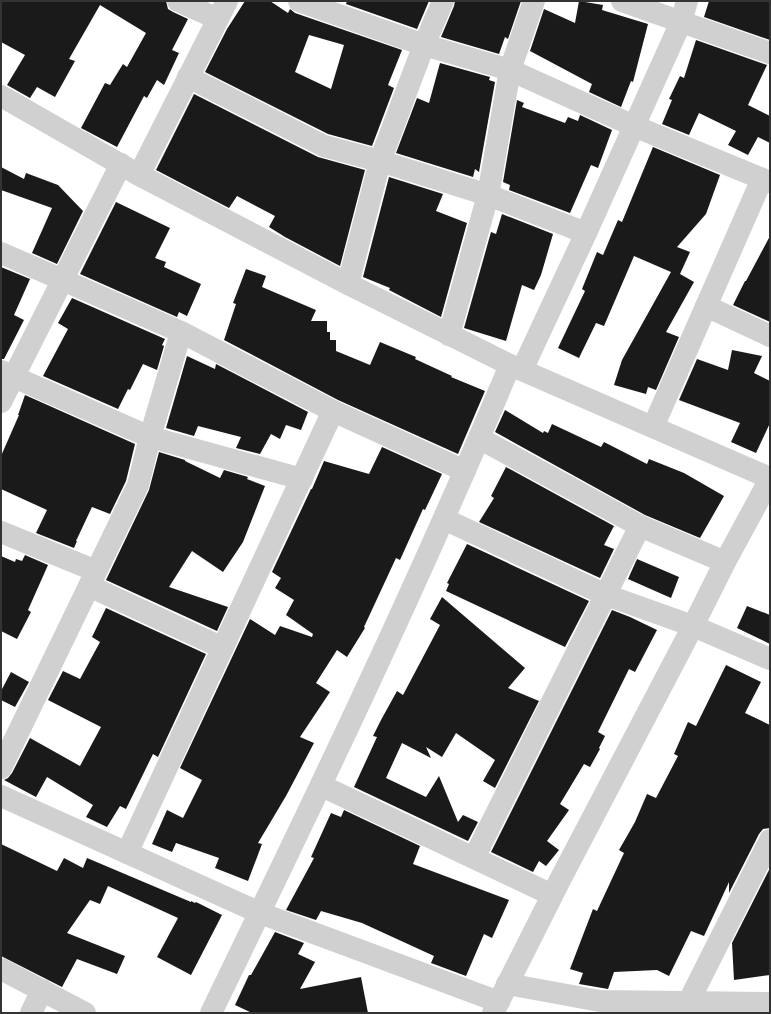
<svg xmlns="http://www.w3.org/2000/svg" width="771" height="1014" font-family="'Open Sans',sans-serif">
	<rect width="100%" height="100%" fill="#fff"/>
	<g fill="#1a1a1a" fill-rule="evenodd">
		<path d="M1 1H166L168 9 173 12 188 19 172 50 179 53 164 85 157 80 147 98 144 96 117 147 81 128 105 83 110 85 123 64 127 67 146 33 100 5 69 59 75 61 55 97 37 87 30 98 7 85 25 55 1 42Z"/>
		<path d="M245 1H270L288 13 290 9 295 13 402 50 388 85 394 88 372 146 328 134 205 72 227 29ZM309 35 344 45 331 89 295 72Z"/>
		<path d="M347 1H429L417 29 346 4Z"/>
		<path d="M455 1H521L508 39 505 37 499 54 441 37 454 6Z"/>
		<path d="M579 1 603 5 602 10 648 24 633 82 631 81 621 107 589 92 592 84 530 51 544 9 575 23Z"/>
		<path d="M709 1H770V40L704 17Z"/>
		<path d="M696 40 767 65 748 105 770 116V143L758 137 748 155 728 145 736 131 699 113 689 135 662 124 672 100 669 99 680 76 684 78Z"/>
		<path d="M440 63 490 77 489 80 495 82 479 172 475 169 473 177 396 153 417 98 429 103Z"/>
		<path d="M194 94 318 157 365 170 340 266 285 237 269 227 275 216 237 196 229 208 156 170Z"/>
		<path d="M517 100 524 103 522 107 565 123 568 117 578 121 580 115 612 130 598 168 591 165 570 213 509 190 510 185 503 182Z"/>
		<path d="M653 147 720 175 706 214 677 247 690 252 680 274 694 282 666 332 679 337 656 390 648 387 646 394 614 385 622 360 671 272 634 256 604 326 596 323 579 358 558 348 585 291 582 289 597 252 603 255 618 220 622 222Z"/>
		<path d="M1 167 24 179 26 173 58 185 83 211 57 264 32 253 52 208 1 190Z"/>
		<path d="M389 177 443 194 436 211 467 223 441 317 389 290 390 288 363 277Z"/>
		<path d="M116 202 170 228 155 258 166 262 164 267 201 284 187 316 179 312 177 317 80 274Z"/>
		<path d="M502 214 553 234 541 275 534 290 522 285 506 341 464 328 491 232 496 234Z"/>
		<path d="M770 236V322L733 305 745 281H746Z"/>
		<path d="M1 267 30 279 14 315 24 320 4 359H1Z"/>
		<path d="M246 269 266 276 262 287 316 310 311 321H327V332H330V340H336V351L370 365 380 342 416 357 415 359 452 376 451 377 485 391 458 454 338 400 224 340 236 304 233 303Z"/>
		<path d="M72 298 165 339 162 345 164 346 157 370 143 364 130 390 128 389 118 409 43 376 68 329 58 323Z"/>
		<path d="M732 350 762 356 754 373 770 381V423L756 453 731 442 740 423 679 400 697 359 728 370Z"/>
		<path d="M187 356 215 369 216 364 308 412 301 430 286 425 280 439 271 434 260 454 236 448 241 437 198 426 194 436 166 428Z"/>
		<path d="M25 395 135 444 126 481 110 514 92 507 76 541H77L74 548 36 533 47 510 1 489V456L19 415H18Z"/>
		<path d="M505 410 543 433 544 431 548 433 552 424 601 447 604 442 647 464 649 459 684 473 724 496 700 538 645 515 495 432Z"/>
		<path d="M382 447 442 474 425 510 423 509 400 560 396 558 364 627 365 628 347 657 337 650 316 683 330 692 300 737 314 743 286 796 258 843 262 844 248 881 215 868 219 858 176 843 172 852 152 844 167 810 183 818 202 780 180 768 250 619 275 635 280 626 312 637 313 634 286 615 294 600 275 588 281 578 272 572 311 489H312L324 461 369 474Z"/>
		<path d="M159 452 185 460V461L220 478 224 470 248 477 247 479 265 486 243 542 223 572 192 551 169 587 228 607 217 631 106 580 149 490Z"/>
		<path d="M506 467 614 526 604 545 614 549 600 578 479 522 494 498 491 496Z"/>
		<path d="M467 544 589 601 565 647 446 591 449 584 447 583Z"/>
		<path d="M25 555 48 565 28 610 31 612 17 639 1 631V556L15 562 16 559 22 561Z"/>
		<path d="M637 559 679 577 671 598 628 579Z"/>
		<path d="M442 597 525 668 508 688 539 701 495 788 483 781 495 760 456 733 442 757 426 747 431 758 402 743 386 778 426 797 439 776 458 822 463 815 478 822 468 841 354 787 377 737 373 736 381 720 397 691 403 695 440 625 430 619Z"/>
		<path d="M747 606 770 615V644L737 628Z"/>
		<path d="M106 608 206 654 158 757 153 754 126 809 120 806 107 827 86 817 93 805 47 777 36 797 4 780 8 778 12 773 30 738 80 766 101 727 48 700 63 671 80 679 100 642 92 637Z"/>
		<path d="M612 610 630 617 657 630 635 672 629 669 598 732 605 736 599 748 600 749 590 767 584 764 560 804 569 810 547 841 559 850 546 866 539 861 533 872 491 852Z"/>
		<path d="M726 665 761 682 745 713 770 725V828L763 829 759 834 729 893V882L704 936 691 931 669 976 657 970 614 972 608 989 579 984 583 973 570 969 593 909 597 911 624 853 619 850 635 822 647 794 656 798 678 756 674 754 688 722 696 726Z"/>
		<path d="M11 672 29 682 15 707 1 700V691Z"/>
		<path d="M344 810 420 846 413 864 509 900 492 938 484 934 466 976 431 963 434 956 362 923 321 911 316 920 286 910 314 858 311 857 331 813 341 817Z"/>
		<path d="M1 844 57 871 64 858 83 868 87 858 191 902V901L195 903 196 902 222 915 191 975 157 957 178 918 108 886 100 904 90 900 67 933 125 956 117 974 77 959 62 987 1 956Z"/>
		<path d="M770 868V975L734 980 732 943Z"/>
		<path d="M275 932 304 943 298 954 315 962 300 989 361 977 368 1013H252L235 1005 249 975H251Z"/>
	</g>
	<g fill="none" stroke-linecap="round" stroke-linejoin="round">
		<g stroke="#d0d0d0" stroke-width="22">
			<path d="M178 1 218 19"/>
			<path d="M299 1 424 45 510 70 634 126 770 182"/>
			<path d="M622 1 770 53"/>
			<path d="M188 77 324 146 380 161 488 195 586 233"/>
			<path d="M139 175 227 1"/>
			<path d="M1 253 181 332 333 411 465 471"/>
			<path d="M348 284 380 161 424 45 443 1"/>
			<path d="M706 306 770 336"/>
			<path d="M449 335 488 195 510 70 534 1"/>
			<path d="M522 370 586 233 681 22 687 1"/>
			<path d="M1 371 14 377 150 437 302 479"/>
			<path d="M1 402 121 164"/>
			<path d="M653 427 762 179"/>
			<path d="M479 438 640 526 725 562"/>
			<path d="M444 519 606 595 693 626"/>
			<path d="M1 532 96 571"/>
			<path d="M89 586 223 648"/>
			<path d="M1 768 138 485 150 437 181 332"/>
			<path d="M322 786 552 895"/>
			<path d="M1 796 260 913 499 1002"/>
			<path d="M127 853 333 411"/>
			<path d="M474 858 640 526"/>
			<path d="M1 969 85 1013"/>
			<path d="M507 984 600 1001 770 1003"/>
			<path d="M688 1003 770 840"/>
			<path d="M31 1013 42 990"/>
			<path d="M211 1013C315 799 418 585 510 365"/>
		</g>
		<g stroke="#d0d0d0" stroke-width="22">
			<path d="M1 96 139 175 348 284 510 365 770 478"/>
			<path d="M693 626 770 659"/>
			<path d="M493 1013 561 878 693 626 725 562 770 479"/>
		</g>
	</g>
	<rect width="771" height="1014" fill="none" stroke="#333333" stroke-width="4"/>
</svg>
